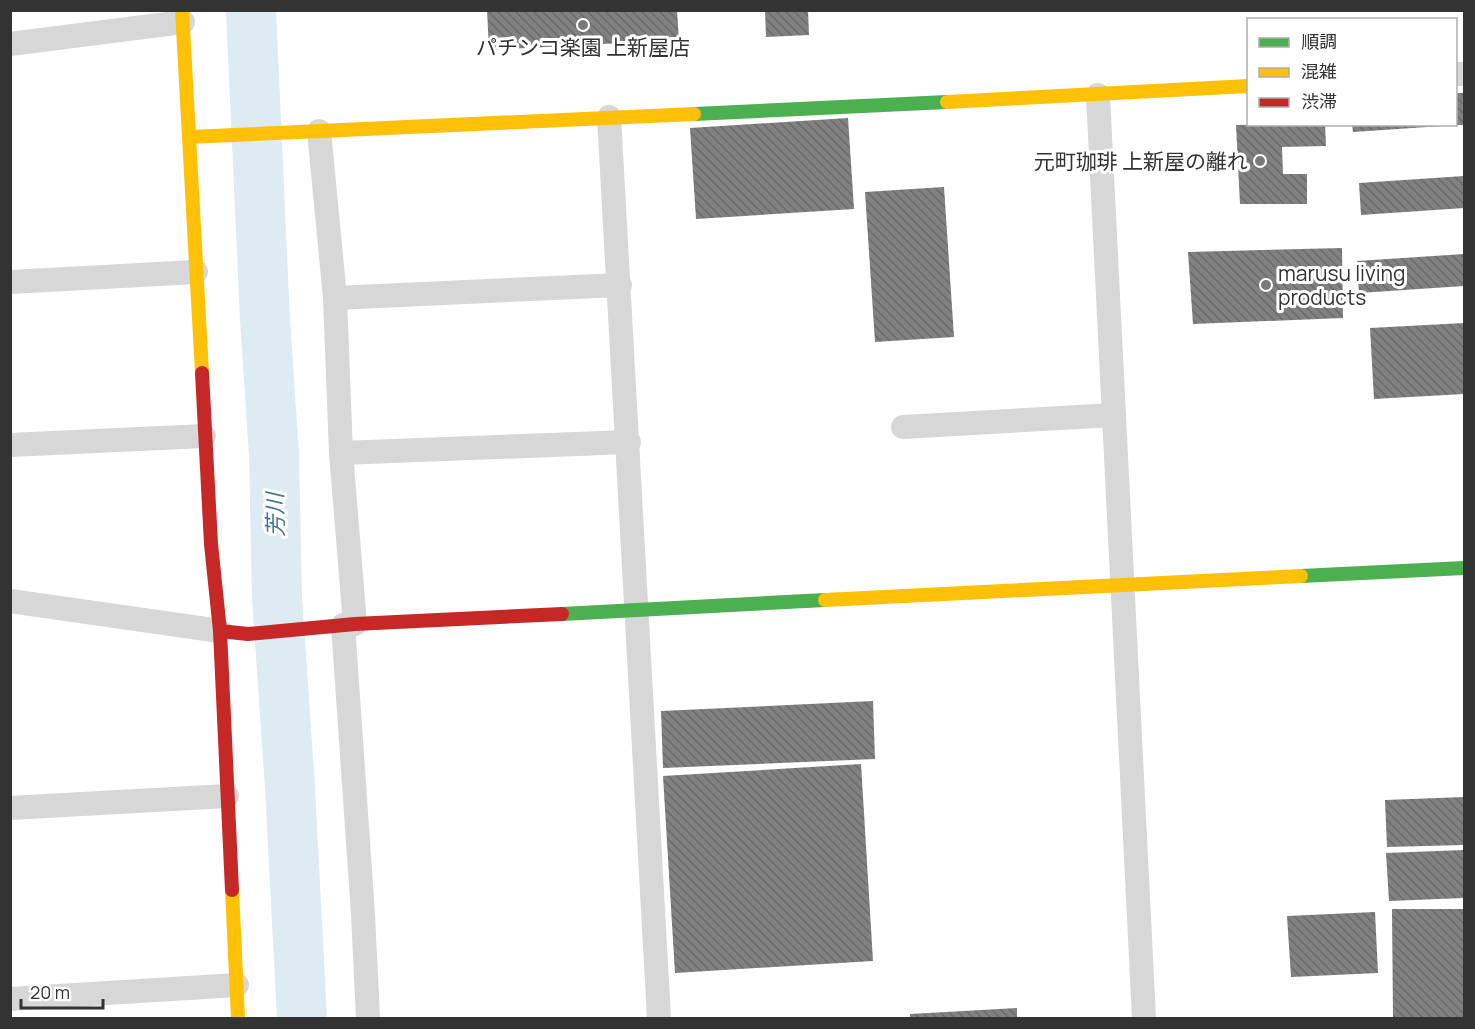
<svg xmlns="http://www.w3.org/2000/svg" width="1475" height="1029" font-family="Manrope,'Noto Sans JP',sans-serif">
	<defs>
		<pattern id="building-back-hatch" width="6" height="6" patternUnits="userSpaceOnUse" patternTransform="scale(1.5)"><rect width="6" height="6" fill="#818181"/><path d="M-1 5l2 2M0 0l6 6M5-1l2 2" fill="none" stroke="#6a6a6a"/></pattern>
	</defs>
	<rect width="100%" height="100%" fill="#fff"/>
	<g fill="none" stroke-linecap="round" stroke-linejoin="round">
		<path stroke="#ddebf3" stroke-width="50" d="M251 10 265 320 274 455 277 598 290 788 302 1018"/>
	</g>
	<g fill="url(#building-back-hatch)">
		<path d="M487 10H677L679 40 489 50Z"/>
		<path d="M765 10H808L809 35 766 37Z"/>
		<rect x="1456" y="93" width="8" height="32"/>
		<path d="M848 118 854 209 696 219 690 128Z"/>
		<path d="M1325 124 1326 146 1282 147 1283 174H1307V204H1240L1236 125Z"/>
		<path d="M1352 124H1442V126L1353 132Z"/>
		<path d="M1464 176V208L1361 215 1359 183Z"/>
		<path d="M944 187 954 337 875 342 865 192Z"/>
		<path d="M1342 248 1343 318 1193 324 1188 252Z"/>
		<path d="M1464 254V286L1359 293 1357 261Z"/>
		<path d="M1464 323V394L1374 399 1370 328Z"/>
		<path d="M873 701 875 759 663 768 661 711Z"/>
		<path d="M861 764 873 961 675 973 663 776Z"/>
		<path d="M1464 797V845L1387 847 1385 800Z"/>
		<path d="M1464 850V898L1389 901 1386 853Z"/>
		<path d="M1392 909H1464V1018H1393Z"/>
		<path d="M1375 912 1378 973 1291 977 1287 916Z"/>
		<path d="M1017 1008V1018H910V1014Z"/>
	</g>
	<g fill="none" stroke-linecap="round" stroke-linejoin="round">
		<g stroke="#d7d7d7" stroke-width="24">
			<path d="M10 44 183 22"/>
			<path d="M1456 74H1464"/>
			<path d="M1098 95 1144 1018"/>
			<path d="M609 117 659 1018"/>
			<path d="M319 131 335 298 341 453 355 624"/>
			<path d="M10 282 196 272"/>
			<path d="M335 298 620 285"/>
			<path d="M903 427 1114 415"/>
			<path d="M10 445 204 436"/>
			<path d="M341 453 629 442"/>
			<path d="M10 601 220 631"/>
			<path d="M343 625 363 914 368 1018"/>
			<path d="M10 808 227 796"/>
			<path d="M10 999 237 985"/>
		</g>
		<g stroke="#4caf50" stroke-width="14">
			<path d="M694 114 947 102"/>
			<path d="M1301 576 1464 568"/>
			<path d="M562 614 825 600"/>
		</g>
		<g stroke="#ffc107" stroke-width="14">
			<path d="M182 10 202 373"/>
			<path d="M947 102 1248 86"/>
			<path d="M189 137 694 114"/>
			<path d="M825 600 1301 576"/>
			<path d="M232 890 238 1018"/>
		</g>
		<g stroke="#c62828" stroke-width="14">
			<path d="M202 373 211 544 220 631 232 890"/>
			<path d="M220 631 248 634 355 624 562 614"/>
		</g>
	</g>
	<g fill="#7a7a7a" stroke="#fff" stroke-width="2">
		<circle cx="583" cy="25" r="6"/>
		<circle cx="1260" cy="161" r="6"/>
		<circle cx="1266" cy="285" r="6"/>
	</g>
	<g text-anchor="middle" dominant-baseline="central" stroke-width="6" stroke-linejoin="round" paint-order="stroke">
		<g font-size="21" fill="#333" stroke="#fff">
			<text x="583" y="47">パチンコ楽園 上新屋店</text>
			<text x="1248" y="161" text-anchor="end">元町珈琲 上新屋の離れ</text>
			<text x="1278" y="273" text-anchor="start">marusu living<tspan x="1278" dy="24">products</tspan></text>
		</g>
		<g font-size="22" font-style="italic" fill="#3f7597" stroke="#fff">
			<text transform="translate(275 515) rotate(-91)">芳川</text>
		</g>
	</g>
	<rect width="1475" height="1029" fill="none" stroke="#333333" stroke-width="24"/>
	<rect x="1247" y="18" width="210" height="108" fill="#ffffff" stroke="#adadad" stroke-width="1.5"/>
	<rect x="1259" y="38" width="30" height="9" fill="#4caf50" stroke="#adadad" stroke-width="1.5"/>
	<text x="1301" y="48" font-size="18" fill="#333333">順調</text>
	<rect x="1259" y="68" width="30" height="9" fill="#ffc107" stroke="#adadad" stroke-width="1.5"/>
	<text x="1301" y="78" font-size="18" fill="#333333">混雑</text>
	<rect x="1259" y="98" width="30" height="9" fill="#c62828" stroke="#adadad" stroke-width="1.5"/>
	<text x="1301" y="108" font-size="18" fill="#333333">渋滞</text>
	<path d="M21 999v9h82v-9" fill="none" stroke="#333333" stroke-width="3"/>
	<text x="30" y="999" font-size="18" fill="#333333" stroke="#ffffff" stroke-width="4.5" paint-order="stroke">20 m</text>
</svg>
